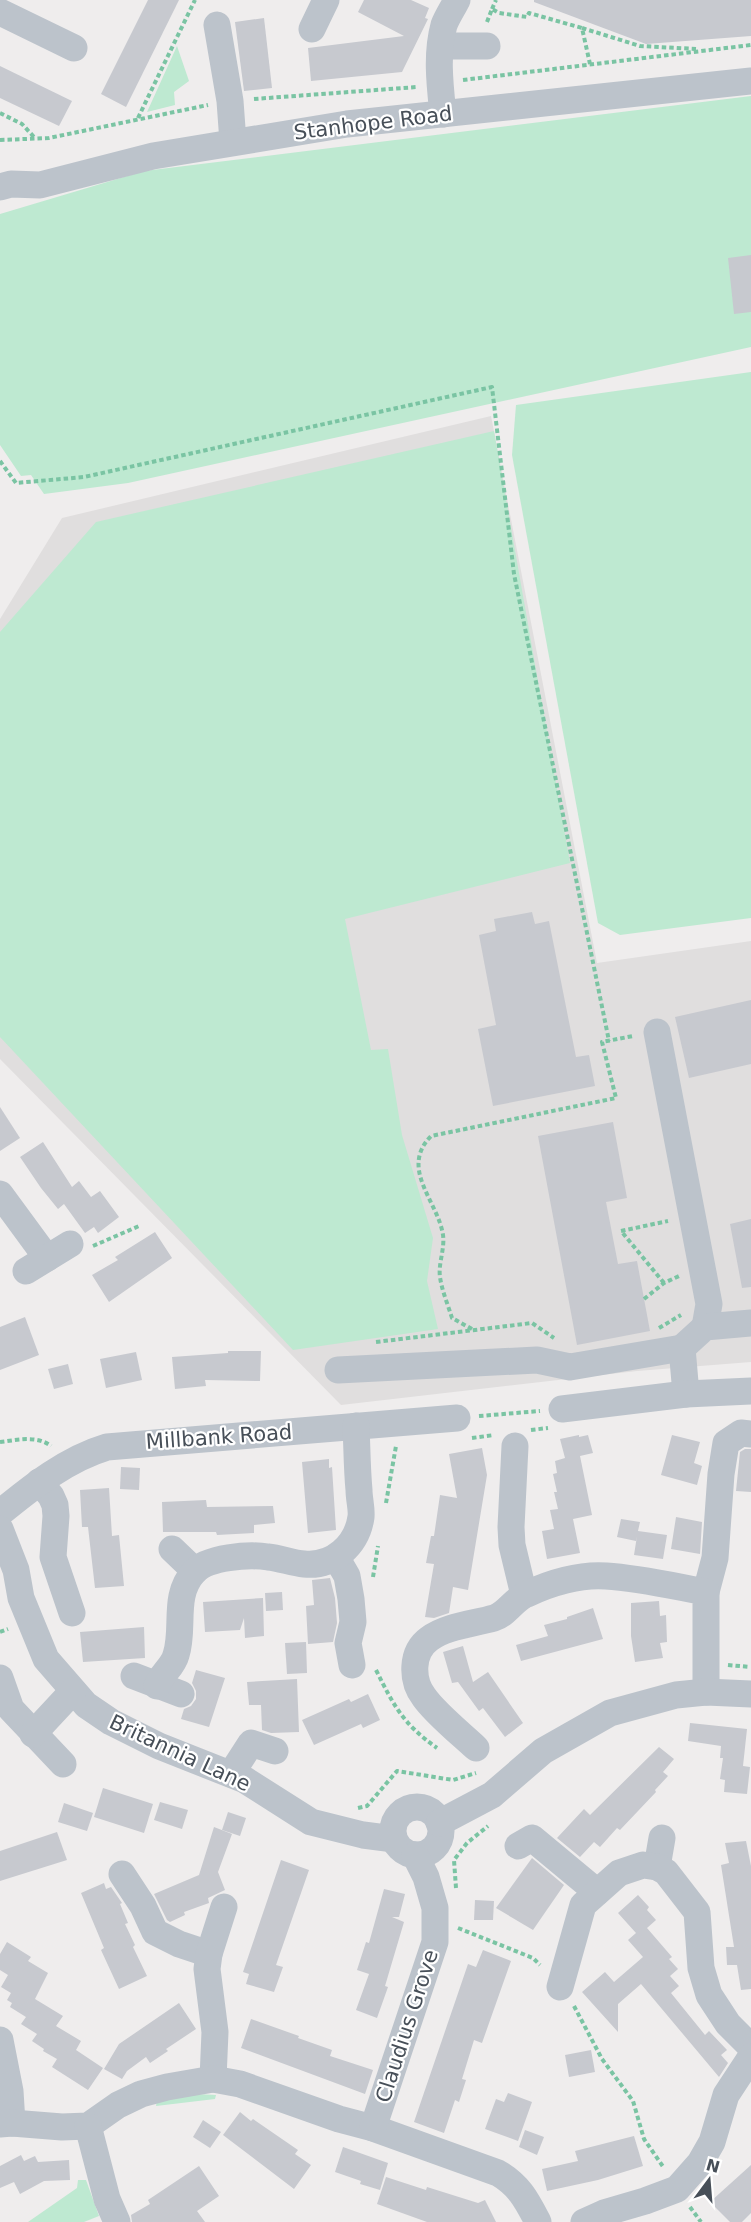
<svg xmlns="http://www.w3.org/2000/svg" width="751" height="2222" font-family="'DejaVu Sans',sans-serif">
	<rect width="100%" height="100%" fill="#efeded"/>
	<path fill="#e0dede" d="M491 416 597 963 751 941V1362L637 1371 341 1405 0 1059V619L62 518Z"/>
	<g fill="#bee9d1">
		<path d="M177 46 189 81 174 92 175 105 147 112Z"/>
		<path d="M751 96V347L128 483 44 494 31 475 21 476 0 445V214L144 171Z"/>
		<path d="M751 372V918L620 935 598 923 512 455 516 405Z"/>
		<path d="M494 431 570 863 345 919 371 1050 388 1049 402 1135 433 1238 427 1281 438 1329 293 1350 0 1037V632L96 522Z"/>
		<path d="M196 2094 216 2095 215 2099 156 2106 157 2100Z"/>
		<path d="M78 2180H86L99 2216 84 2222H28L77 2188Z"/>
	</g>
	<g fill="#c7c9cf">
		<path d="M148 0H179L126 107 101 94Z"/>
		<path d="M364 0H411L429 8 425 18 428 19 402 72 311 81 308 48 404 36 358 12Z"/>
		<path d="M534 0H751V36L646 44 534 2Z"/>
		<path d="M264 18 272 88 244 91 235 22Z"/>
		<path d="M0 66 72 101 59 126 0 98Z"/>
		<path d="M751 255V312L734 314 728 258Z"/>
		<path d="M532 912 535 924 549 921 576 1057 589 1055 595 1086 493 1106 478 1029 496 1025 479 935 496 931 494 919Z"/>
		<path d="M751 1000V1064L689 1078 675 1017Z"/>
		<path d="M0 1107 20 1138 0 1151Z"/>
		<path d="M613 1122 627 1198 606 1202 618 1264 637 1261 650 1331 577 1345 538 1136Z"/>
		<path d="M43 1142 72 1187 79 1181 91 1197 100 1191 119 1217 98 1233 94 1227 85 1233 64 1204 58 1209 41 1188 20 1157Z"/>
		<path d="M751 1219V1287L742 1288 730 1224Z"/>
		<path d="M155 1232 172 1258 109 1302 92 1275 118 1260 115 1257Z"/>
		<path d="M25 1317 39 1355 0 1370V1327Z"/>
		<path d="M228 1351H261L260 1381 205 1380 206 1386 175 1389 172 1357 228 1353Z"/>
		<path d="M136 1352 142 1380 106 1388 100 1359Z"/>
		<path d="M68 1364 73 1384 54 1389 48 1369Z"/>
		<path d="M579 1435V1437L588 1435 593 1453 580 1456 592 1515 573 1519 580 1553 547 1559 542 1531 554 1529 550 1510 558 1509 554 1492H557L553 1474 557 1473 555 1461 565 1458 560 1439Z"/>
		<path d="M672 1435 700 1442 694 1463 702 1466 697 1485 661 1475Z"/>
		<path d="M482 1448 487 1475 468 1590 453 1587 449 1613 434 1618 425 1617 434 1564 426 1563 431 1536H434L440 1495 457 1498 449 1454Z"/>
		<path d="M745 1449H751V1492L736 1491 740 1452Z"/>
		<path d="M329 1459V1468L332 1467 336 1530 308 1533 302 1462Z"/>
		<path d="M121 1467 140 1468 139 1490 120 1489Z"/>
		<path d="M109 1488 112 1536 119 1535 124 1586 95 1588 88 1527H82L80 1490Z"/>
		<path d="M206 1500 207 1507 273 1506 275 1523 254 1525V1533L217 1535 216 1532H163L162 1502Z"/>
		<path d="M676 1517 702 1522 700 1554 671 1549Z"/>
		<path d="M621 1519 640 1522 638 1531 667 1535 663 1559 634 1555 637 1536 636 1541 617 1537Z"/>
		<path d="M330 1578 335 1598 337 1623 333 1642 308 1644 306 1606 314 1605 312 1580Z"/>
		<path d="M282 1592 283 1610 266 1611 265 1593Z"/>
		<path d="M263 1598 264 1636 245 1638 244 1618 240 1630 205 1632 203 1602Z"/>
		<path d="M659 1601 660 1616 666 1615 667 1642 660 1643 663 1658 635 1662 631 1636V1603Z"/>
		<path d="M593 1608 603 1639 521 1661 516 1645 548 1636 544 1625 567 1619V1617Z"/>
		<path d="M144 1627 145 1658 83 1662 80 1632Z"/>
		<path d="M306 1642 307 1673 287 1674 285 1643Z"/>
		<path d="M463 1646 473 1682 488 1672 523 1723 505 1737 483 1708 479 1711 458 1682 452 1683 443 1652Z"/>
		<path d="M196 1670 225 1678 209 1727 181 1719 184 1709 191 1706 196 1699V1691L192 1683Z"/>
		<path d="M297 1679 299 1732 271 1733 262 1730 261 1705H249L247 1682Z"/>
		<path d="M368 1694 380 1720 363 1728 361 1724 314 1745 302 1720 349 1699 351 1702Z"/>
		<path d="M690 1723 747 1729 743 1766 750 1767 747 1794 724 1792 725 1780 720 1779 723 1758H720L721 1746 688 1741Z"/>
		<path d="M659 1747 674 1759 663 1772 668 1776 655 1790 656 1792 620 1830 617 1828 600 1847 594 1842 580 1857 557 1838 584 1809 590 1815Z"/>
		<path d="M103 1788 153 1804 144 1833 94 1817Z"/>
		<path d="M160 1802 188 1810 182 1829 154 1820Z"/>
		<path d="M64 1803 93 1813 87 1831 58 1822Z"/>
		<path d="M228 1812 246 1818 240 1836 222 1830Z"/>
		<path d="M214 1827 232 1834 218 1872 225 1890 208 1898 209 1903 184 1912 185 1915 170 1922 167 1920 154 1894 199 1875Z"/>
		<path d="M57 1832 67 1860 0 1881V1851Z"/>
		<path d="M746 1841 751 1866V1989L741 1990 737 1965H727L726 1947H734L721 1865 729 1863 725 1843Z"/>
		<path d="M532 1858 564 1885 533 1930 496 1908Z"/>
		<path d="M281 1860 309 1870 276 1965 283 1967 274 1992 246 1984 249 1974 243 1972Z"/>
		<path d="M104 1883 106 1889 111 1887 122 1903 120 1904 128 1923 125 1924 135 1945 133 1947 147 1976 119 1989 101 1950 104 1948 81 1893Z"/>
		<path d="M384 1889 405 1894 399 1917H392L404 1922 385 1986 388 1987 377 2018 356 2010 369 1974 357 1970 366 1942 369 1943Z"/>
		<path d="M638 1895 649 1907 647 1910 656 1920 647 1928 672 1957 669 1959 678 1969 670 1976 679 1986 671 1993 705 2035 709 2031 727 2050 721 2055 728 2063 719 2077 641 1984 618 2004V2032L582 1992 605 1972 614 1982 643 1957 628 1940 636 1933 618 1913Z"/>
		<path d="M475 1900 494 1901 493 1920H474Z"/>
		<path d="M7 1942 31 1957 28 1961 48 1973 35 1999 63 2016 56 2026 81 2041 76 2050 103 2068 88 2090 52 2067 57 2059 43 2051 44 2049 32 2041 37 2034 21 2024 26 2017 10 2007 12 2003 7 2000 11 1993 1 1987 8 1975 0 1970V1954Z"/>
		<path d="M483 1950 511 1961 482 2043 474 2040 462 2079 466 2080 459 2102 455 2100 444 2133 414 2122 468 1964 476 1967Z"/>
		<path d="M179 2003 196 2029 166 2049 168 2051 150 2063 146 2057 127 2071 122 2079 104 2069 119 2044Z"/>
		<path d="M251 2019 299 2036 298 2038 332 2050 330 2056 373 2070 365 2094 241 2048Z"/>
		<path d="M591 2050 595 2072 569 2077 565 2055Z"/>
		<path d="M508 2093 532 2102 518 2141 485 2129 496 2099 504 2102Z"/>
		<path d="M240 2112 251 2121 253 2119 298 2150 295 2154 311 2165 294 2189 223 2135Z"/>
		<path d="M203 2120 221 2132 210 2148 193 2137Z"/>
		<path d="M525 2130 544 2137 537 2155 519 2147Z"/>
		<path d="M634 2136 643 2166 598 2180 547 2191 542 2169 578 2161 575 2151Z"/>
		<path d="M343 2147 388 2163 380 2190 360 2184 361 2181 335 2172Z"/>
		<path d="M21 2155 24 2161 35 2156 38 2162 69 2160 70 2180 44 2181 20 2194 14 2182 0 2188V2166Z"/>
		<path d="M751 2165V2213L742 2222H730L710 2202Z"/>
		<path d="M199 2166 219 2196 197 2211 205 2222H132L131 2215 150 2204 148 2200Z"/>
		<path d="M386 2177 426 2190 427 2187 478 2203 485 2200 496 2222H427L377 2204Z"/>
	</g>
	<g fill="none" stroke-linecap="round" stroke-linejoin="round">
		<g stroke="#7ac4a3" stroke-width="4" stroke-dasharray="4.5 3" stroke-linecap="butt">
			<path d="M492 9 496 0"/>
			<path d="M487 22 492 9 499 13 527 17 529 13 582 28 590 64"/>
			<path d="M582 28 640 46 696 49"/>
			<path d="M463 80 751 45"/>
			<path d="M254 99 417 87"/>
			<path d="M0 113 22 124 34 137"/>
			<path d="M138 118 195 0"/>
			<path d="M0 140 49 138 208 105"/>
			<path d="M0 461 16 483 84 477 492 387 514 574 609 1041"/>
			<path d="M93 1246 139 1226"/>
			<path d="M664 1283 621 1231 668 1221"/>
			<path d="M644 1299 664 1283 679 1276"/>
			<path d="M659 1328 681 1315"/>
			<path d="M472 1329 452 1318C448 1305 442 1291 440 1277 438 1264 445 1249 443 1235 438 1201 399 1169 431 1136L616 1098 602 1042 633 1036"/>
			<path d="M376 1342 532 1323 554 1338"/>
			<path d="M479 1416 540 1411"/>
			<path d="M531 1430 548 1428"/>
			<path d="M472 1438 494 1435"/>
			<path d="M0 1442C17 1440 37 1435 51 1446"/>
			<path d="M386 1503 396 1446"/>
			<path d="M373 1577 378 1546"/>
			<path d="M0 1632 8 1629"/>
			<path d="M728 1665 750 1667"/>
			<path d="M376 1670C394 1706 403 1724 437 1748"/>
			<path d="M358 1808 367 1806 397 1771 453 1780 476 1773"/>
			<path d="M456 1888 454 1860 467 1843 488 1826"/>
			<path d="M458 1928 533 1958 540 1965"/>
			<path d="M574 2006 602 2059 633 2101 644 2139 664 2168"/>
			<path d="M690 2207 701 2222"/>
		</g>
		<g stroke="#bcc3cb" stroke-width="27">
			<path d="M0 12 74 48"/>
			<path d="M217 25 230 101 233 142"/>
			<path d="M312 29 326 0"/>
			<path d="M441 46H487"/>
			<path d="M443 114C440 86 436 54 444 25 447 17 453 8 457 0"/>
			<path d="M0 187 11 184 40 185 153 156 347 124 751 81"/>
			<path d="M657 1032 709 1304 705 1327"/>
			<path d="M0 1194 47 1258"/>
			<path d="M26 1271 70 1244"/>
			<path d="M338 1370 537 1360 570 1367 682 1348"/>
			<path d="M686 1394 682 1348 705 1327 751 1323"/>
			<path d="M562 1409 686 1394 751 1391"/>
			<path d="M515 1446 511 1527 512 1545 524 1595"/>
			<path d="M39 1482 51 1496 55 1505 56 1516 53 1557 72 1613"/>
			<path d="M0 1513C33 1486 67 1459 107 1447L457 1418"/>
			<path d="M0 1529 16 1570 21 1598 46 1659 86 1705 111 1722 159 1746 245 1780 311 1822 363 1835 394 1839"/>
			<path d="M172 1549 195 1571"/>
			<path d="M336 1557 347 1576 351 1599 353 1622 348 1643 352 1665"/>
			<path d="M706 1592 715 1558 721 1474 726 1443 741 1433 751 1434"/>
			<path d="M134 1676 181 1694"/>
			<path d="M0 1678 11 1709 63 1764"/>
			<path d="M157 1686C161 1674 173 1667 176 1655 185 1628 172 1596 194 1572 207 1557 249 1554 268 1557 280 1558 292 1563 304 1564 333 1567 357 1545 361 1517 362 1509 359 1499 359 1490 357 1469 357 1447 356 1426"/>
			<path d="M33 1734 73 1691"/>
			<path d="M476 1748C461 1734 435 1713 424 1697 411 1680 411 1652 429 1639 446 1626 473 1624 494 1618 507 1614 514 1599 527 1594 550 1583 580 1574 606 1576 639 1578 673 1586 706 1592V1692"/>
			<path d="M231 1774 251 1743 275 1751"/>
			<circle cx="417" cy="1831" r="24"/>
			<path d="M439 1823 492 1795 543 1751 610 1713 676 1695 706 1692 751 1694"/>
			<path d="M518 1846 532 1838 597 1892"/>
			<path d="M657 1867 662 1838"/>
			<path d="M122 1874 143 1906 155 1932 179 1944 209 1954"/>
			<path d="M560 1987 583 1905 619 1873 643 1865 657 1867 666 1872 697 1912 701 1968 709 1995 728 2024 751 2047"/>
			<path d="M0 2040 10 2091 12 2123"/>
			<path d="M213 2079 215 2032 207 1969 209 1954 224 1907"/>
			<path d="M0 2124 12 2123 62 2127 88 2126 118 2105 141 2094 167 2087 213 2079 240 2084 339 2119 373 2128 498 2173C520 2186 527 2201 538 2222"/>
			<path d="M88 2126 107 2199 117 2222"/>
			<path d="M373 2128 435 1942V1908L426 1877 415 1855"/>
			<path d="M584 2222 604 2213 645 2201 677 2189 700 2163 712 2142 726 2095 751 2057"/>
		</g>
	</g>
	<g text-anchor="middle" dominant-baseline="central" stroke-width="4.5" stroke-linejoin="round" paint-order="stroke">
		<g font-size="21" fill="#474f58" stroke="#fff">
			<text transform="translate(373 123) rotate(-7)">Stanhope Road</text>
			<text transform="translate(219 1437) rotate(-4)">Millbank Road</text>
			<text transform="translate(180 1753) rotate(25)">Britannia Lane</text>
			<text transform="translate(407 2026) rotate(-72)">Claudius Grove</text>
		</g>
	</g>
	<g transform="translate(709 2180) rotate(16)" stroke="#ffffff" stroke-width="4.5" paint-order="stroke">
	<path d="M0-4.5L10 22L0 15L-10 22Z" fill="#474f58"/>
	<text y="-9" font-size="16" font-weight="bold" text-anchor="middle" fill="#474f58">N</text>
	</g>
</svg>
